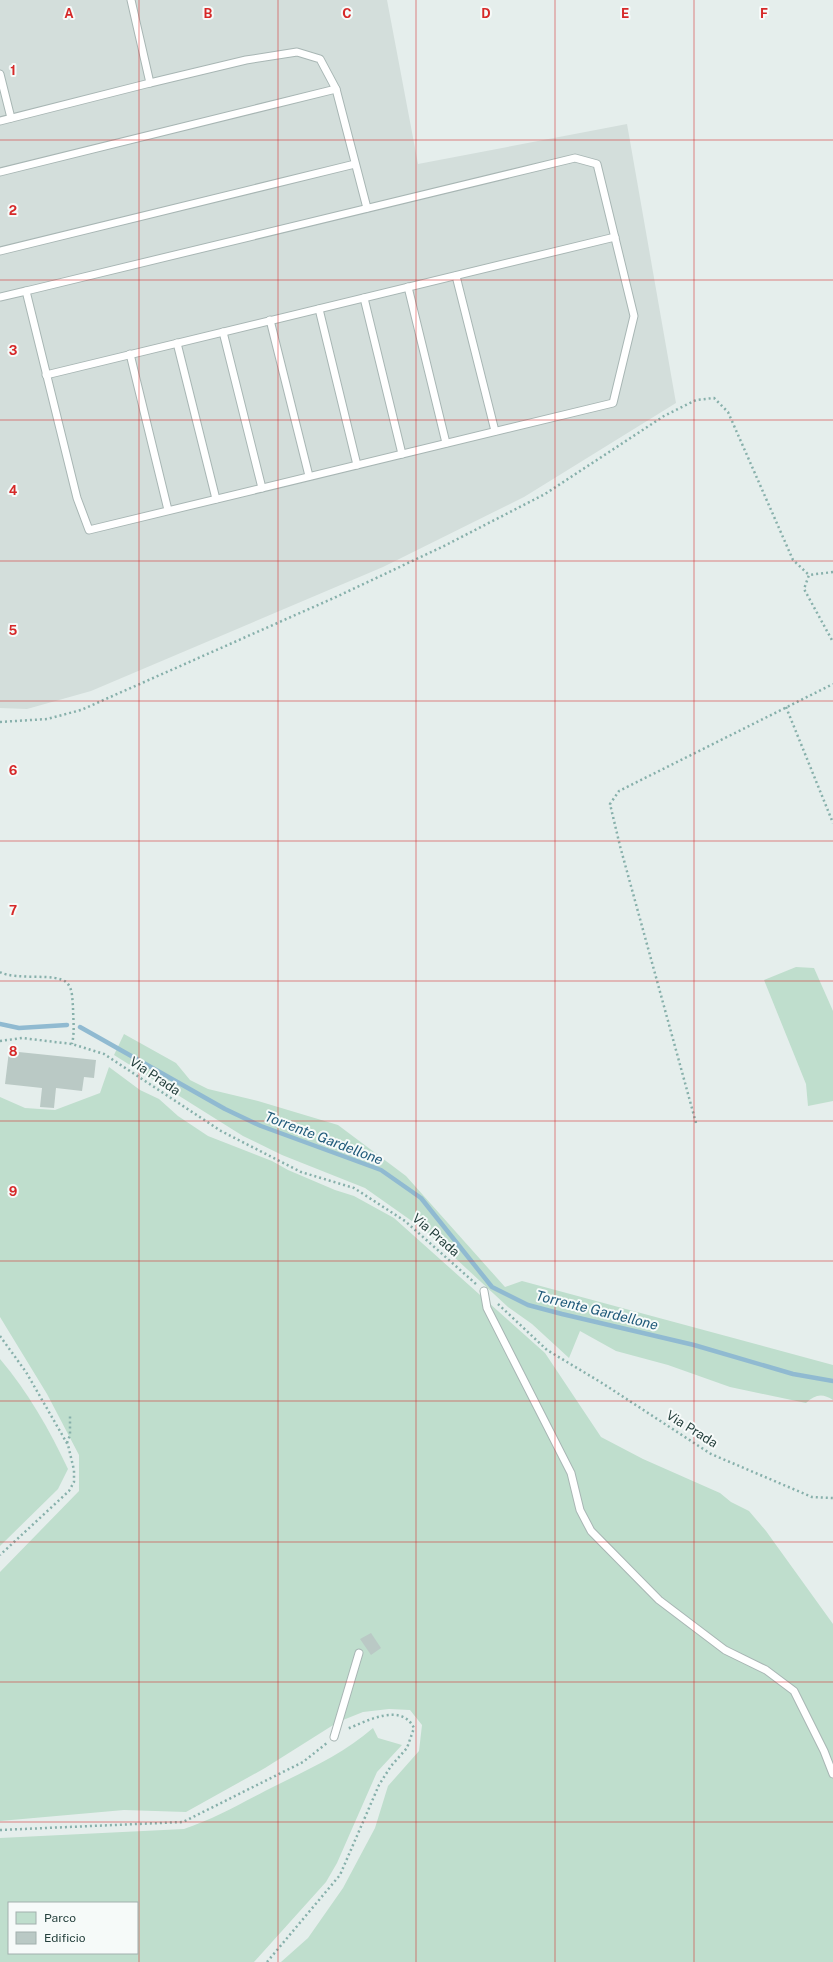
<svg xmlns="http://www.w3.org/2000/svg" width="833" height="1962" font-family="'Public Sans',sans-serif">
	<rect width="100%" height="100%" fill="#e5eeec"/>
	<path fill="#d3dedb" d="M0 0H387L418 164 627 124 676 403 524 497 383 567 91 691 27 709 0 708Z"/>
	<g fill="#bfdecd" fill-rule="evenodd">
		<path d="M796 967 814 968 833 1011V1101L808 1106 806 1084 764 980Z"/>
		<path d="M124 1034 176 1063 190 1080 208 1089 258 1101 338 1125 406 1176 505 1287 522 1281 833 1365V1400C823 1393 815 1394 806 1403L730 1387 668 1365 616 1351 580 1331 569 1358 532 1324 508 1307 426 1231 365 1188 282 1155 243 1136 114 1055Z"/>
		<path d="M109 1067 140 1090 159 1099 178 1116 208 1136 272 1161 288 1170 335 1190 354 1196 394 1218 545 1353 601 1437 643 1459 720 1493 731 1502 749 1511 766 1531 833 1624V1962H281L308 1938 343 1888 375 1828 388 1786 419 1751 422 1725 410 1710 389 1709 363 1712 338 1722 265 1768 186 1812 124 1810 0 1821V1572L79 1491V1455L47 1394 0 1317V1097L25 1108 55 1110 100 1093Z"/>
		<path d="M0 1359C28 1392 49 1429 68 1469L58 1489 0 1546Z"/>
		<path d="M373 1728 378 1738 402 1745 377 1772 337 1863 326 1882 254 1962H0V1838L184 1829C213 1819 238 1805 265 1791 302 1772 341 1756 373 1728ZM9 1903H137V1953H9Z"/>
	</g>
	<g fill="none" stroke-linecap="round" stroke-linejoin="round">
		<g stroke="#90bad1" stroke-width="4.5">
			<path d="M0 1024 19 1028 67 1025"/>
			<path d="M80 1027 225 1109 261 1126 381 1170 421 1198 492 1287 528 1305 562 1314 694 1345 793 1374 833 1381"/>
		</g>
	</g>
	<g fill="#bac9c5">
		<path d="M9 1051 96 1060 94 1078 84 1077 82 1091 56 1088 54 1108 40 1107 42 1088 5 1084Z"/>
		<path d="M371 1633 381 1648 371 1655 360 1639Z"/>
	</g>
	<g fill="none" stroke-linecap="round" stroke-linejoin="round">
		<g stroke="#a8b6b4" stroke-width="9">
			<g id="lane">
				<path d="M131 0 150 83 246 60 297 52 320 59 336 89 367 208"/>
				<path d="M0 74 11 118"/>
				<path d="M0 121 150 83"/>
				<path d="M575 158 597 164 634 316 613 403 89 530 77 498 26 291Z"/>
				<path d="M0 172 336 89"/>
				<path d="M0 251 355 164"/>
				<path d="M456 276 495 431"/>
				<path d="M408 287 446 443"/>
				<path d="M0 297 26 291"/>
				<path d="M364 298 402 454"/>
				<path d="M319 309 357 465"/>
				<path d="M270 320 309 476"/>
				<path d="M223 332 262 488"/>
				<path d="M177 343 216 499"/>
				<path d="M130 354 168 510"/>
				<path d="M46 375 615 237"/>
				<path d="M484 1291 487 1308 571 1473 580 1510 591 1531 659 1600 725 1650 766 1670 794 1691 824 1751 833 1774"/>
				<path d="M334 1737 359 1653"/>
			</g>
		</g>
		<g stroke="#87b0ab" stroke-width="2.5" stroke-dasharray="2 3" stroke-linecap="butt">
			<path d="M833 572 809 575 804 589 833 642"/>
			<path d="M786 707 833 823"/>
			<path d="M0 722 47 719 81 710 336 597 444 546 545 494 664 416 696 400 714 398 728 412 793 560 809 575"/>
			<path d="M0 972C16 981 57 972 67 983 73 989 72 999 73 1006 73 1019 75 1031 72 1044"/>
			<path d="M0 1041 22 1038 72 1044 104 1054 221 1131 301 1172 354 1188 405 1221 476 1284"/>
			<path d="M696 1123 620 846 610 804 619 791 833 684"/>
			<path d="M498 1304 547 1350 602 1383 711 1454 812 1497 833 1498"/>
			<path d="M0 1336 26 1372 68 1445 74 1470V1482L69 1491 0 1555"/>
			<path d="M67 1443 70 1435V1415"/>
			<path d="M0 1830 183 1822 303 1762 327 1743"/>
			<path d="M267 1962 340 1875 379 1785 391 1766 407 1748 414 1728C401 1702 367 1721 347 1729"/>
		</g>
		<use href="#lane" stroke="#fff" stroke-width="7"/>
	</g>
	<path fill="none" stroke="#d62828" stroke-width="1" stroke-opacity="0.55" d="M139 0V1962M278 0V1962M416 0V1962M555 0V1962M694 0V1962M0 140H833M0 280H833M0 420H833M0 561H833M0 701H833M0 841H833M0 981H833M0 1121H833M0 1261H833M0 1401H833M0 1542H833M0 1682H833M0 1822H833"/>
	<g text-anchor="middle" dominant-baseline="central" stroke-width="4" stroke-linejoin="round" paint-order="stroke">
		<g font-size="13" fill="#25403d" stroke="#f6faf9">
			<text transform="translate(155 1076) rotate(34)">Via Prada</text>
			<text transform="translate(436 1235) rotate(41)">Via Prada</text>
			<text transform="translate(692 1429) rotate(32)">Via Prada</text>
		</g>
		<g font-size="14" font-style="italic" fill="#205a7a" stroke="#f6faf9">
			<text transform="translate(324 1138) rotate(21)">Torrente Gardellone</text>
			<text transform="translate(597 1310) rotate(14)">Torrente Gardellone</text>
		</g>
	</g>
	<g font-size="13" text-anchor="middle" font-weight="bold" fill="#d62828" stroke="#f6faf9" stroke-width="4" stroke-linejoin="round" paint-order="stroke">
		<text x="69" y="18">A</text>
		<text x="208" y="18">B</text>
		<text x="347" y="18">C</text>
		<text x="486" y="18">D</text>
		<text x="625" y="18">E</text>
		<text x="764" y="18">F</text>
		<text x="13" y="75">1</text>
		<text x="13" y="215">2</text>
		<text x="13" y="355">3</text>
		<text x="13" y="495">4</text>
		<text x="13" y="635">5</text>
		<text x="13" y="775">6</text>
		<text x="13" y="915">7</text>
		<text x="13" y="1056">8</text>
		<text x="13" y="1196">9</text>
	</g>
	<rect x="8" y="1902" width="130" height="52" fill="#f6faf9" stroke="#a2b0ae"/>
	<rect x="16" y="1912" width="20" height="12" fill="#bfdecd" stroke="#a2b0ae"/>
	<text x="44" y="1922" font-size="12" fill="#25403d">Parco</text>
	<rect x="16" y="1932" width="20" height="12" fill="#bac9c5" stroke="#a2b0ae"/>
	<text x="44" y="1942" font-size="12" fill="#25403d">Edificio</text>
</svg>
